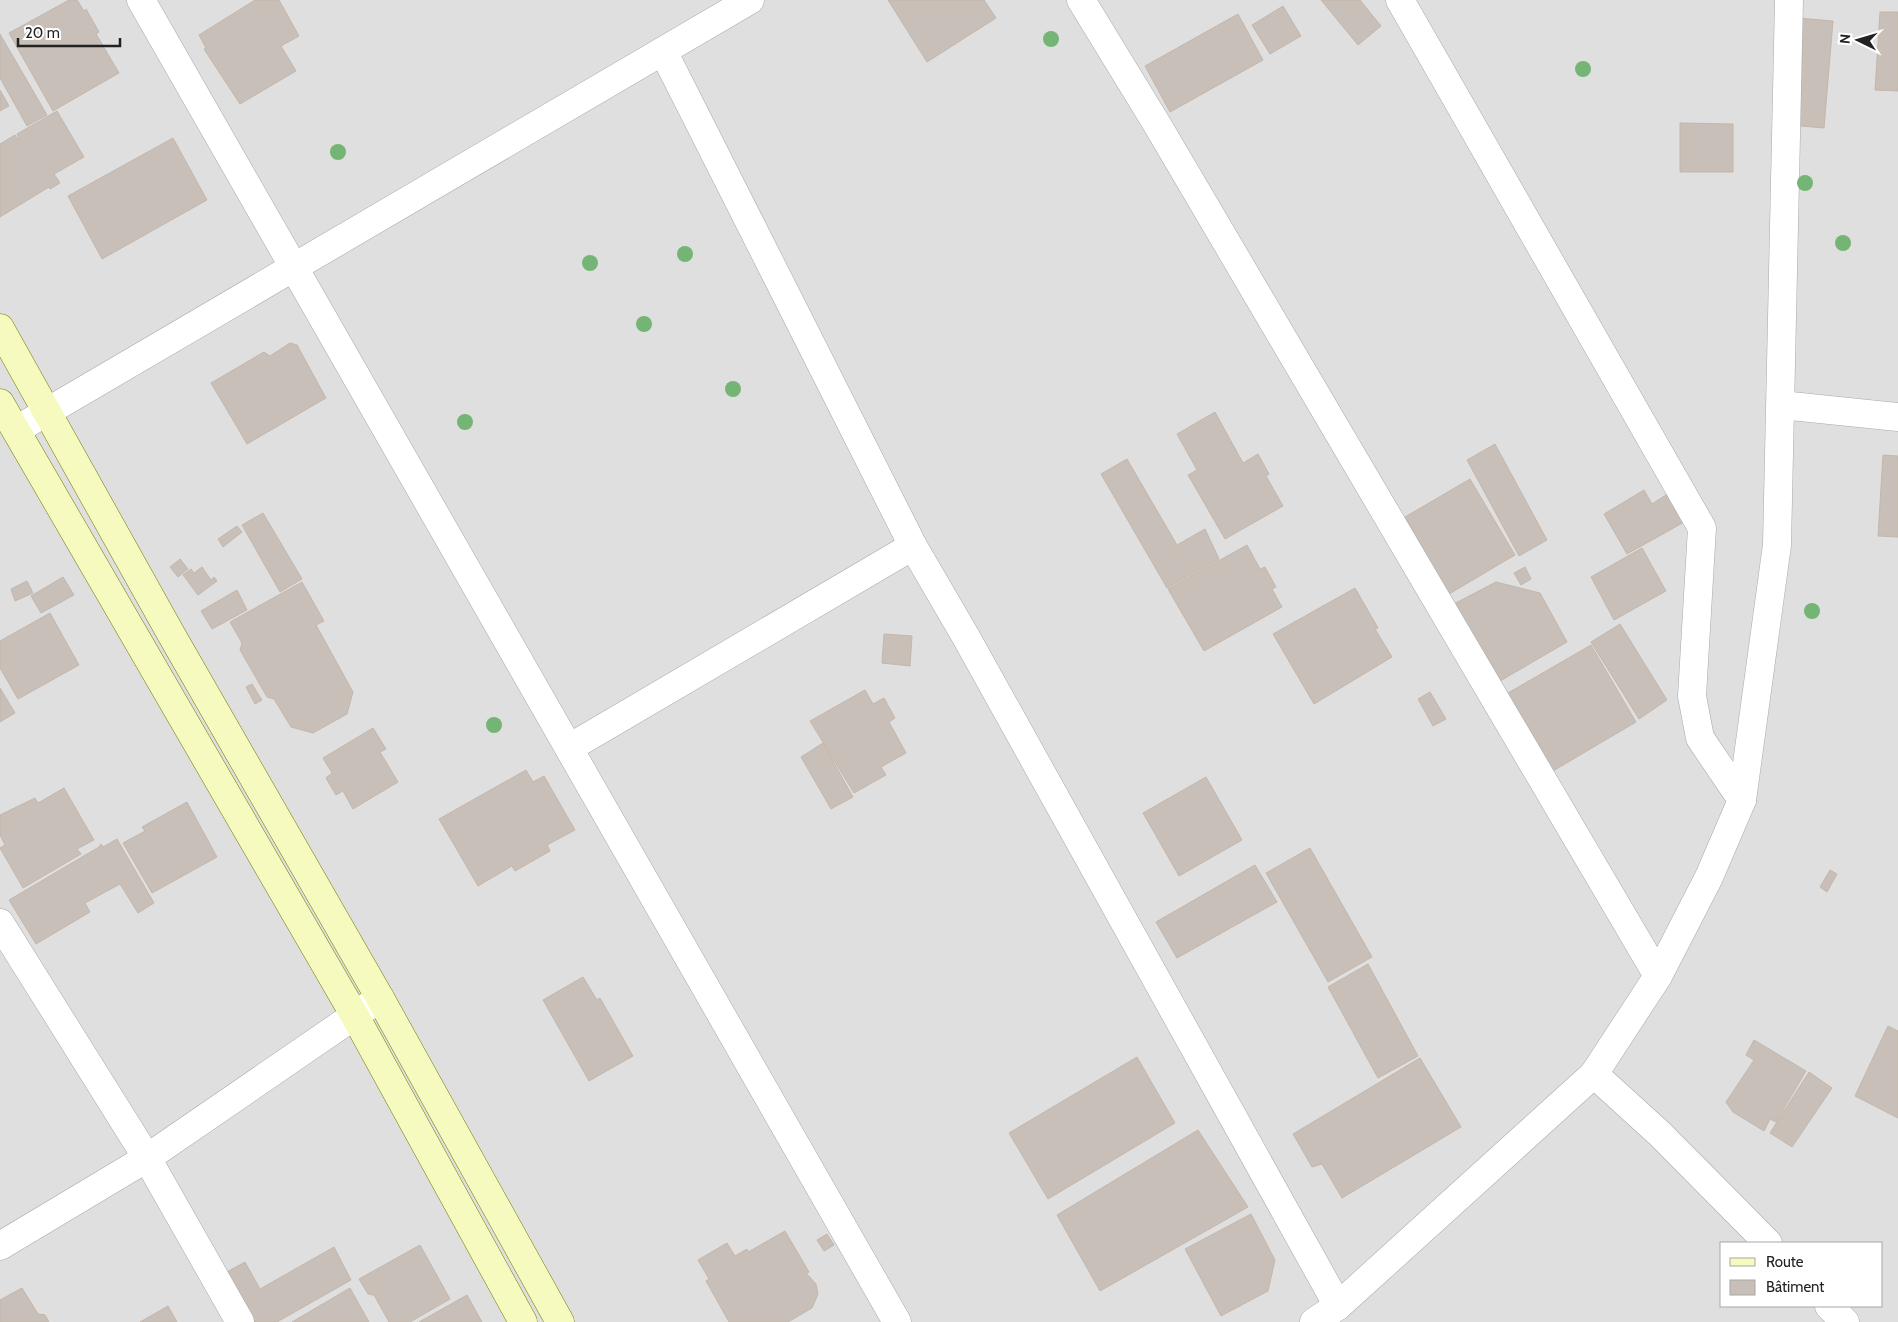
<svg xmlns="http://www.w3.org/2000/svg" width="1898" height="1322" font-family="Cabin,sans-serif">
	<rect width="100%" height="100%" fill="#f2efe9"/>
	<path fill="#e0dfdf" fill-rule="evenodd" d="M0 0H1898V1322H0ZM1722 1243H1882V1306H1722Z"/>
	<g fill="#c7bfb8" stroke="#c4b6ab">
		<path d="M69 0H77L84 11 86 9 99 32 96 34 119 73 53 111 9 33Z"/>
		<path d="M255 0H279L299 36 281 46 296 71 240 104 204 49 206 48 199 35Z"/>
		<path d="M888 0H984L996 18 927 62Z"/>
		<path d="M1321 0H1360L1381 26 1358 45Z"/>
		<path d="M1283 6 1301 36 1270 54 1252 25Z"/>
		<path d="M1880 12H1898V91L1875 90Z"/>
		<path d="M1238 14 1263 60 1170 112 1145 66Z"/>
		<path d="M1798 18 1833 21 1824 128 1790 125Z"/>
		<path d="M0 34 47 115 27 126 0 78Z"/>
		<path d="M0 90 9 106 0 111Z"/>
		<path d="M57 111 84 157 54 174 60 183 50 189 49 187 0 217V144L15 135 18 139 19 138 17 134Z"/>
		<path d="M1680 123 1733 124V172H1680Z"/>
		<path d="M173 138 207 200 102 259 68 196Z"/>
		<path d="M290 343 297 345 326 398 247 444 211 383 264 352 270 356Z"/>
		<path d="M1215 412 1243 463 1258 454 1269 474 1266 476 1283 506 1225 539 1188 475 1197 470 1177 434Z"/>
		<path d="M1495 444 1547 540 1519 556 1467 460Z"/>
		<path d="M1883 455 1898 456V537L1878 536Z"/>
		<path d="M1127 459 1177 545 1205 529 1219 559 1167 588 1101 474Z"/>
		<path d="M1470 479 1515 555 1449 594 1405 517Z"/>
		<path d="M1644 490 1652 504 1669 493 1686 521 1627 554 1604 514Z"/>
		<path d="M263 513 302 579 280 592 242 525Z"/>
		<path d="M237 526 242 532 223 547 218 539Z"/>
		<path d="M1247 545 1260 569 1265 567 1276 587 1272 589 1282 607 1204 651 1168 589Z"/>
		<path d="M1642 548 1666 591 1614 620 1591 577Z"/>
		<path d="M180 559 188 569 178 577 170 567Z"/>
		<path d="M202 567 211 580 214 577 217 581 198 595 183 575 191 569 194 573Z"/>
		<path d="M1525 567 1531 579 1521 585 1514 573Z"/>
		<path d="M63 577 74 595 41 613 31 596Z"/>
		<path d="M27 581 33 593 15 601 11 589Z"/>
		<path d="M302 582 324 621 316 625 353 692 347 714 313 733 291 727 274 699 267 697 240 650 242 643 230 622Z"/>
		<path d="M1496 582 1540 593 1567 642 1495 684 1450 606Z"/>
		<path d="M1355 588 1378 628 1375 629 1392 657 1314 704 1273 634Z"/>
		<path d="M237 590 247 610 212 629 201 611Z"/>
		<path d="M50 613 79 665 18 699 0 668V641Z"/>
		<path d="M1620 624 1667 700 1639 719 1591 642Z"/>
		<path d="M884 634 912 636 910 666 882 663Z"/>
		<path d="M1591 645 1636 722 1553 771 1508 693Z"/>
		<path d="M252 684 262 700 255 704 246 687Z"/>
		<path d="M0 688 15 713 0 722Z"/>
		<path d="M865 690 873 704 884 698 895 718 889 722 906 753 881 767 886 775 854 793 810 721Z"/>
		<path d="M1430 692 1446 719 1433 726 1418 699Z"/>
		<path d="M373 728 386 749 380 752 398 782 353 809 343 791 336 795 326 778 332 773 323 758Z"/>
		<path d="M823 743 853 797 831 809 801 757Z"/>
		<path d="M526 770 533 782 544 776 575 830 547 845 550 851 515 871 512 866 478 886 439 819Z"/>
		<path d="M1206 777 1242 840 1179 876 1143 813Z"/>
		<path d="M64 788 94 840 77 849 81 854 23 888 0 848 5 845 0 835V815L35 798 38 803Z"/>
		<path d="M187 802 217 857 152 893 123 843 145 831 142 827Z"/>
		<path d="M117 839 154 903 138 913 120 884 85 903 90 912 36 944 9 900 99 847 101 844 103 847Z"/>
		<path d="M1310 848 1372 957 1328 982 1266 873Z"/>
		<path d="M1255 865 1277 902 1177 958 1156 922Z"/>
		<path d="M1830 870 1837 874 1827 892 1820 887Z"/>
		<path d="M1368 964 1418 1056 1378 1078 1328 987Z"/>
		<path d="M583 977 597 1000 600 998 633 1056 589 1081 543 1000Z"/>
		<path d="M1888 1026 1898 1031V1118L1855 1096Z"/>
		<path d="M1754 1040 1806 1071 1776 1122 1770 1119 1764 1131 1733 1112 1726 1102 1754 1060 1746 1055Z"/>
		<path d="M1137 1057 1175 1123 1048 1199 1009 1133Z"/>
		<path d="M1420 1058 1461 1127 1342 1198 1322 1164 1312 1167 1293 1134Z"/>
		<path d="M1809 1072 1832 1088 1792 1147 1770 1133Z"/>
		<path d="M1198 1130 1248 1207 1100 1291 1057 1215Z"/>
		<path d="M1251 1214 1275 1260 1268 1291 1221 1316 1185 1249Z"/>
		<path d="M785 1231 809 1272 806 1273 816 1284 818 1294 812 1308 788 1322H729L706 1281 709 1279 698 1260 727 1243 735 1256 747 1249 748 1252Z"/>
		<path d="M827 1234 834 1245 824 1251 817 1240Z"/>
		<path d="M420 1245 450 1299 410 1322H389L374 1295 368 1294 359 1279Z"/>
		<path d="M334 1247 351 1280 277 1322H253L225 1273 245 1262 260 1289Z"/>
		<path d="M22 1288 38 1314 45 1315 49 1322H0V1300Z"/>
		<path d="M350 1288 369 1322H292Z"/>
		<path d="M467 1295 482 1322H419Z"/>
		<path d="M168 1306 177 1322H140Z"/>
	</g>
	<g fill="none" stroke-linecap="round" stroke-linejoin="round">
		<g stroke="#a9a9a9" stroke-width="29">
			<g id="minor">
				<path d="M141 0 897 1322"/>
				<path d="M1081 0 1158 126 1658 976 1594 1074 1338 1306 1314 1322"/>
				<path d="M1400 0 1702 528 1692 696 1700 738 1742 800"/>
				<path d="M663 51 913 546 966 637 1338 1306"/>
				<path d="M1781 405 1898 417"/>
				<path d="M16 430 750 0"/>
				<path d="M569 748 913 546"/>
				<path d="M0 923 147 1158 240 1322"/>
				<path d="M1658 976 1709 877 1742 800 1777 545 1789 0"/>
				<path d="M1594 1074 1660 1134 1768 1243"/>
				<path d="M0 1246 147 1158 380 998"/>
				<path d="M1829 1306 1845 1322"/>
			</g>
		</g>
		<g stroke="#707d05" stroke-width="29">
			<g id="secondary">
				<path d="M0 328 171 634 380 998 560 1322"/>
				<path d="M0 403 355 1016 523 1322"/>
			</g>
		</g>
		<use href="#minor" stroke="#fff" stroke-width="28"/>
		<use href="#secondary" stroke="#f7fabf" stroke-width="28"/>
	</g>
	<g fill="#74b475">
		<circle cx="1051" cy="39" r="8"/>
		<circle cx="1583" cy="69" r="8"/>
		<circle cx="338" cy="152" r="8"/>
		<circle cx="1805" cy="183" r="8"/>
		<circle cx="1843" cy="243" r="8"/>
		<circle cx="685" cy="254" r="8"/>
		<circle cx="590" cy="263" r="8"/>
		<circle cx="644" cy="324" r="8"/>
		<circle cx="733" cy="389" r="8"/>
		<circle cx="465" cy="422" r="8"/>
		<circle cx="1812" cy="611" r="8"/>
		<circle cx="494" cy="725" r="8"/>
	</g>
	<rect x="1720" y="1242" width="162" height="65" fill="#ffffff" stroke="#a7a7a7"/>
	<rect x="1730" y="1258" width="25" height="8" fill="#f7fabf" stroke="#a7a7a7"/>
	<text x="1766" y="1267" font-size="15" fill="#222222">Route</text>
	<rect x="1730" y="1280" width="25" height="15" fill="#c7bfb8" stroke="#a7a7a7"/>
	<text x="1766" y="1292" font-size="15" fill="#222222">Bâtiment</text>
	<g transform="translate(1858 40) rotate(275)" stroke="#ffffff" stroke-width="4" paint-order="stroke">
	<path d="M0-4L9 19L0 12L-9 19Z" fill="#222222"/>
	<text y="-8" font-size="14" font-weight="bold" text-anchor="middle" fill="#222222">N</text>
	</g>
	<path d="M18 38v8h102v-8" fill="none" stroke="#222222" stroke-width="2.5"/>
	<text x="25" y="38" font-size="15" fill="#222222" stroke="#ffffff" stroke-width="4" paint-order="stroke">20 m</text>
</svg>
